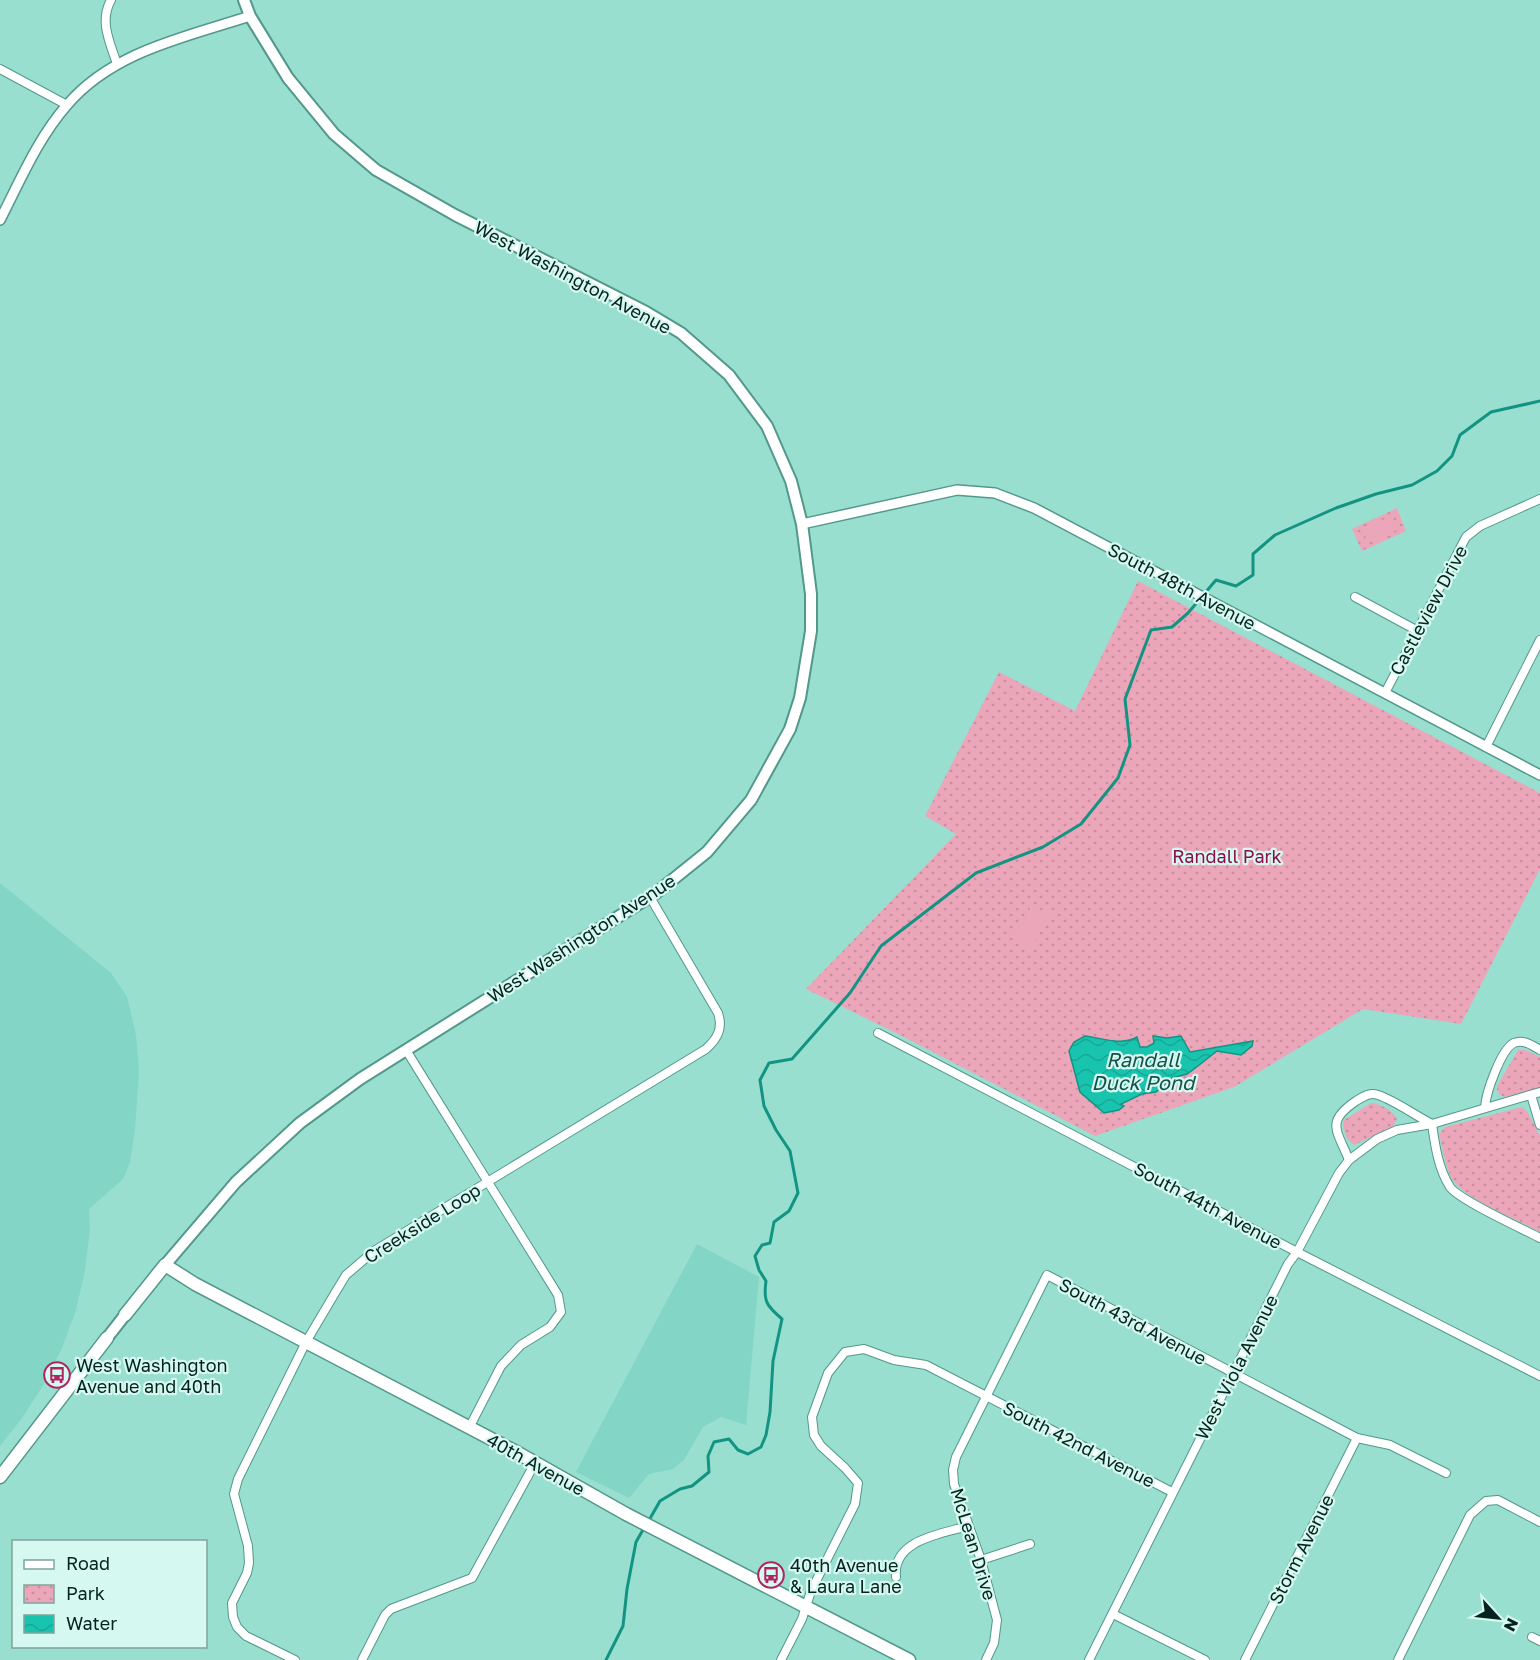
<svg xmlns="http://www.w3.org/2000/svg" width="1540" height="1660" font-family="'Golos Text',sans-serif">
	<defs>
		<pattern id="park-dots" width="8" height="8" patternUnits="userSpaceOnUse" patternTransform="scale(1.5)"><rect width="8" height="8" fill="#eca6ba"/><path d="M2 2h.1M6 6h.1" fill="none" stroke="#c98f9f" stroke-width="1.8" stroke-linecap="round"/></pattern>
		<pattern id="water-waves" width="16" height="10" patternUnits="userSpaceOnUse" patternTransform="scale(1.5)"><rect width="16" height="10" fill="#19c4ae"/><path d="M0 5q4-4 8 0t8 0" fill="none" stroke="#16a895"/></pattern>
	</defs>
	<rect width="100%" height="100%" fill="#98dfd0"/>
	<g fill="#83d5c6">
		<path d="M0 883 111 973 127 997 136 1035 139 1070 135 1130 130 1162 123 1179 89 1209 90 1230 85 1270 76 1310 62 1348 44 1384 22 1418 0 1446Z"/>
		<path d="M697 1244 759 1277 746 1425 721 1417 703 1427 684 1460 673 1469 649 1474 629 1498 576 1472Z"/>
	</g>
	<g fill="url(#park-dots)">
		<path d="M1397 508 1406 531 1362 551 1352 529Z"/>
		<path d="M1138 581 1540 793V869L1461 1024 1363 1009 1234 1087 1095 1136 896 1033 806 989 956 834 925 816 999 672 1075 711Z"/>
		<path d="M1518 1050H1525L1540 1057V1088L1505 1097 1500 1095 1497 1090V1086Z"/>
		<path d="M1371 1103C1380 1104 1393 1110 1397 1119L1393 1127 1354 1145 1347 1139 1343 1126 1344 1120Z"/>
		<path d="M1522 1107 1527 1111 1540 1136V1232C1518 1220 1465 1199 1452 1179 1445 1166 1443 1149 1439 1134L1445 1127Z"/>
	</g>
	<g fill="#eca6ba">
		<path d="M1391 516 1397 530 1368 543 1362 529Z"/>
		<path d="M1032 905 1050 915 1031 948 1013 937Z"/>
	</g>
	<path fill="url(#water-waves)" stroke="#139483" stroke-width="1.5" d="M1085 1036C1101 1038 1123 1046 1137 1037L1140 1047H1147L1154 1043 1153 1036 1167 1038 1181 1036 1190 1052 1253 1041 1252 1046 1241 1055 1217 1051 1198 1066 1187 1074 1172 1078 1156 1092 1142 1094 1121 1104 1124 1106 1119 1110 1104 1113 1080 1092 1069 1051 1074 1042Z"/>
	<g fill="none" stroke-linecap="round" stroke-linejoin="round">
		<g stroke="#139483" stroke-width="3">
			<path d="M648 1522 660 1501 680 1489 692 1486 709 1472 708 1456 714 1442 729 1439 738 1450 748 1454 761 1447 766 1435 770 1412 773 1361 782 1319C767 1306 763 1302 766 1281L759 1270 755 1256 762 1245 770 1243 774 1222 789 1211 798 1193 790 1151 776 1130 764 1106 760 1080 769 1063 792 1059 850 993 881 946 976 873 1043 847 1081 824 1118 778 1130 745 1125 699 1151 630 1172 627 1188 613 1216 580 1236 586 1253 575V554L1275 535 1336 508 1376 494 1412 485 1437 471 1452 456 1460 435 1491 412 1540 401"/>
			<path d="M606 1660 623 1626 627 1589 636 1542 644 1528"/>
		</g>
		<g stroke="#52988b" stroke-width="10">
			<g id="minor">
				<path d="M111 0C99 21 110 43 117 64"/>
				<path d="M0 69 67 105"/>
				<path d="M1355 597 1416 630"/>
				<path d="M1385 693 1466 537 1480 526 1540 499"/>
				<path d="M1486 747 1540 640"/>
				<path d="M878 1033 1297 1252 1540 1376"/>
				<path d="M406 1050 558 1295 561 1312 550 1327 521 1345 501 1366 469 1428"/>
				<path d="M1531 1095 1540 1125"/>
				<path d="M1485 1107C1486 1093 1501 1049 1514 1043 1523 1039 1532 1045 1540 1050"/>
				<path d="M1432 1124C1435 1145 1438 1168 1450 1187 1459 1200 1523 1229 1540 1238"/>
				<path d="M1349 1160C1337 1130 1325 1122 1356 1101 1363 1097 1369 1092 1378 1095 1396 1101 1414 1115 1432 1124"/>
				<path d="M981 1560 1030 1544"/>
				<path d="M896 1577C892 1540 941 1534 968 1526"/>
				<path d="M1113 1614 1205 1660"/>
				<path d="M1532 1637 1540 1641"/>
				<path d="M295 1660 246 1636 237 1627 233 1617 232 1603 247 1573 249 1563 248 1546 234 1494 238 1479 306 1342 335 1293 346 1275 374 1251 706 1049C718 1038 723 1028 718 1013L650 897"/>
				<path d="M362 1660 385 1615 391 1609 472 1578 535 1463"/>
				<path d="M781 1660 802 1619 811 1591 855 1504 858 1483 845 1468 821 1446 814 1435 812 1417 828 1373 845 1352 864 1349 894 1360 926 1365 1172 1492"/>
				<path d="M986 1660 994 1643 997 1620 981 1560 954 1484 953 1470 956 1457 1047 1275 1357 1438 1390 1445 1446 1473"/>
				<path d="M1089 1660 1288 1264 1297 1252 1339 1173 1349 1160 1377 1139 1397 1130 1432 1124 1540 1092"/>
				<path d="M1245 1660 1357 1438"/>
				<path d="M1398 1660 1470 1515 1486 1501 1498 1500 1540 1522"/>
			</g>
		</g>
		<g stroke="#52988b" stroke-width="12">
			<g id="tertiary">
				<path d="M0 220C20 181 38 138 67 105 113 51 186 37 250 16"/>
				<path d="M802 524 957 490 995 493 1034 508 1540 775"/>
			</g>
		</g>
		<g stroke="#52988b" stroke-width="14">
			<g id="secondary">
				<path d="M165 1265 236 1182 300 1123 360 1079 656 893 707 852 751 800 790 729 800 698 811 631V594L802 524 791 481 767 426 729 375 681 333 646 312 455 215 376 170 334 134 288 78 250 16 244 0"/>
				<path d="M107 1338 125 1315"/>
			</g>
		</g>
		<g stroke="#52988b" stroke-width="15">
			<g id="primary">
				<path d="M125 1315 165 1265 195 1284 518 1453 626 1514 909 1660"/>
				<path d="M0 1477 107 1338"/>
			</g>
		</g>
		<use href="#minor" stroke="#fff" stroke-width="8"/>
		<use href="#tertiary" stroke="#fff" stroke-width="9"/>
		<use href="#secondary" stroke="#fff" stroke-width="10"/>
		<use href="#primary" stroke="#fff" stroke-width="12"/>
	</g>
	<defs>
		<g id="bus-ring" transform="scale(1.35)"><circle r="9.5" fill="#d5f8f0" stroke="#b02460" stroke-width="1.5"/><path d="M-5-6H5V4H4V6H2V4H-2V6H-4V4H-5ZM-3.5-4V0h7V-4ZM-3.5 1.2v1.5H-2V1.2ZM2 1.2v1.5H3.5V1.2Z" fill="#b02460"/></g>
	</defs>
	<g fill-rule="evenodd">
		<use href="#bus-ring" x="57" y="1375"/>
		<use href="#bus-ring" x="771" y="1575"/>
	</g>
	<g text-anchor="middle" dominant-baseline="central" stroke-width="4.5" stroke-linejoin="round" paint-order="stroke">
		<g font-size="18" fill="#05231e" stroke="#d5f8f0">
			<text transform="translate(573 277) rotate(28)">West Washington Avenue</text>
			<text transform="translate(1182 586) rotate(28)">South 48th Avenue</text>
			<text transform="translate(1428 610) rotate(-62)">Castleview Drive</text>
			<text transform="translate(581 938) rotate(-33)">West Washington Avenue</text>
			<text transform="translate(1208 1205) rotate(28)">South 44th Avenue</text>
			<text transform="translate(422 1223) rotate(-32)">Creekside Loop</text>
			<text transform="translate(1133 1321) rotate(28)">South 43rd Avenue</text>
			<text transform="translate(1236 1367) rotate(-63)">West Viola Avenue</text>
			<text transform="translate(1079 1444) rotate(27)">South 42nd Avenue</text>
			<text transform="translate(536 1464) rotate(29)">40th Avenue</text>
			<text transform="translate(974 1544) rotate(73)">McLean Drive</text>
			<text transform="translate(1301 1549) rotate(-63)">Storm Avenue</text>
		</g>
		<g font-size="18" fill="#8a0e48" stroke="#d5f8f0">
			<text x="1227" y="856">Randall Park</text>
		</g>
		<g font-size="18" fill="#05231e" stroke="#d5f8f0" text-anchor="start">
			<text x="76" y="1365">West Washington<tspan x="76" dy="21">Avenue and 40th</tspan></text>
			<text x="790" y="1565">40th Avenue<tspan x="790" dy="21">&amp; Laura Lane</tspan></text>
		</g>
		<g font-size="20" font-style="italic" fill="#135248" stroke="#d5f8f0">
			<text x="1143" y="1059">Randall<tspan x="1143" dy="23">Duck Pond</tspan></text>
		</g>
	</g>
	<rect x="12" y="1540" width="195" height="108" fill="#d5f8f0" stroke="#82a39c" stroke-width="1.5"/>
	<rect x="24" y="1560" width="30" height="9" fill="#ffffff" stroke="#82a39c" stroke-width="1.5"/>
	<text x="66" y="1570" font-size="18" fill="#05231e">Road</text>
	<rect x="24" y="1585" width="30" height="18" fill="url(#park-dots)" stroke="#82a39c" stroke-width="1.5"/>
	<text x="66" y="1600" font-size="18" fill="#05231e">Park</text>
	<rect x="24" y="1615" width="30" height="18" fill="url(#water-waves)" stroke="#82a39c" stroke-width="1.5"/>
	<text x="66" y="1630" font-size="18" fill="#05231e">Water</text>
	<g transform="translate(1498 1618) rotate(117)" stroke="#d5f8f0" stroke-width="4.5" paint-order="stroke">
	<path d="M0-4.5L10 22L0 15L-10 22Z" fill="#05231e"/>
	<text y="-9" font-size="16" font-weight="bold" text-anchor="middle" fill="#05231e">N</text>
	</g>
</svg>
